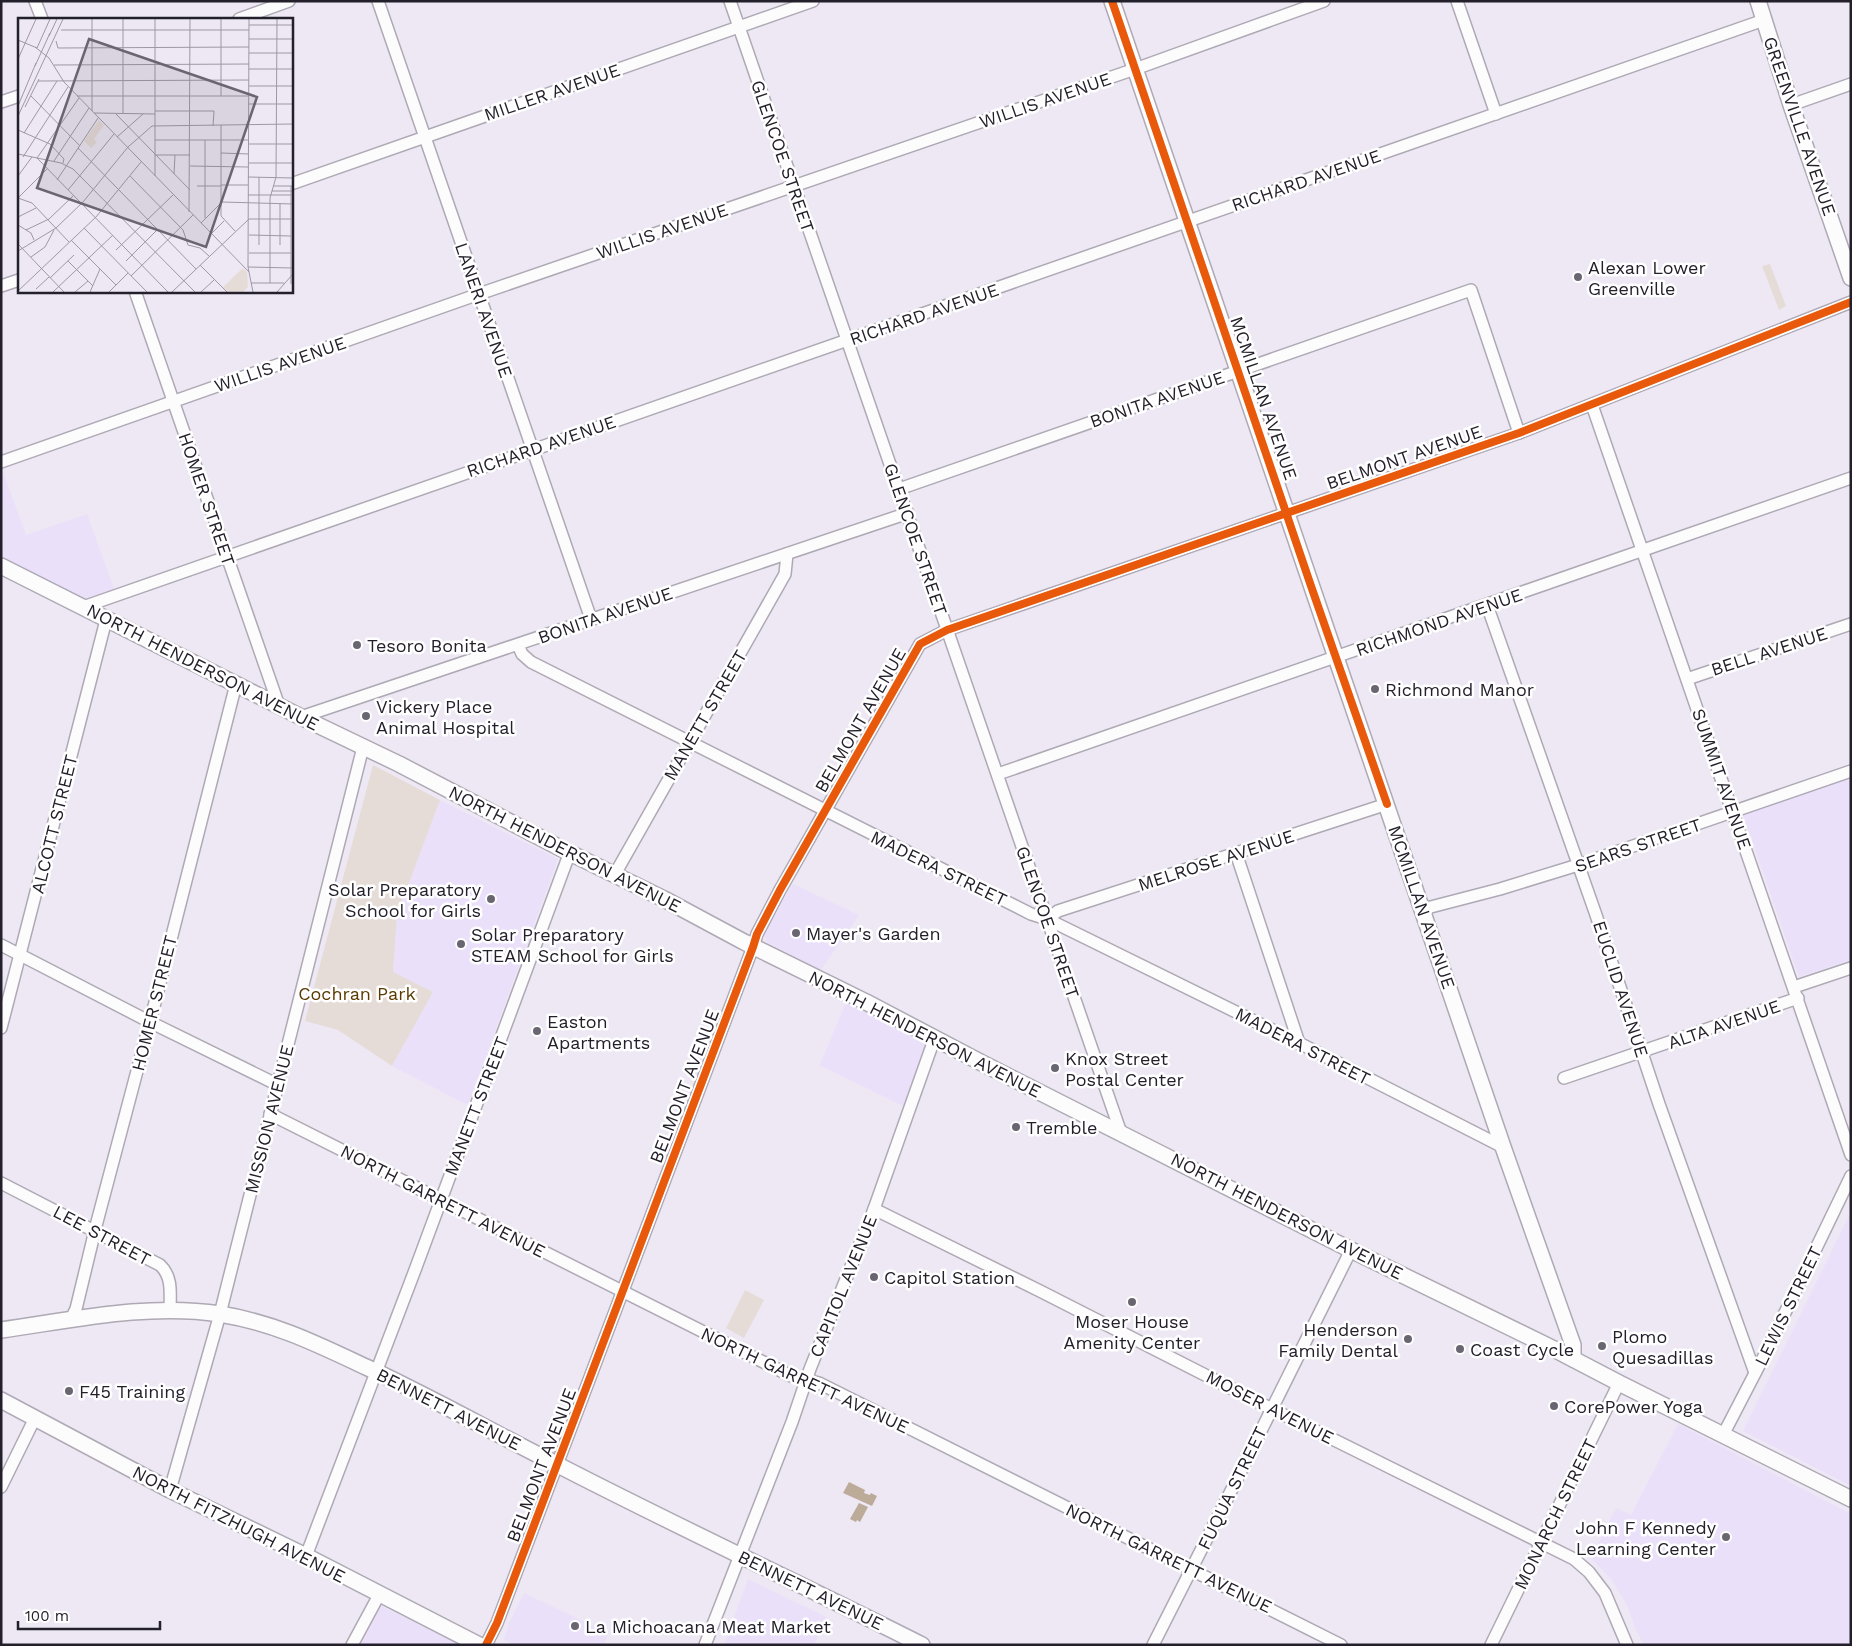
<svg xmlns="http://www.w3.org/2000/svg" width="1852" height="1646" font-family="'Work Sans',sans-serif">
	<rect width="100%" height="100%" fill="#ede8f4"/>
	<g fill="#eae0fa">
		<path d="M3 472 26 535 87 514 114 589 83 599 1 557V473Z"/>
		<path d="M1851 777V960L1799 977 1743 814Z"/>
		<path d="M440 800 558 859 468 1105 392 1066 433 992 393 972 397 915Z"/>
		<path d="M793 884 859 915 820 971 767 942 764 934Z"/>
		<path d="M848 998 922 1038 926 1044 903 1106 820 1065Z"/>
		<path d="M1851 1212V1486L1743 1431Z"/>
		<path d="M1678 1424 1851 1514V1645H1644L1636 1630 1627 1605 1611 1579 1591 1558 1616 1508 1631 1515Z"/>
		<path d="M748 1579 826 1617 814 1645H724Z"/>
		<path d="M524 1593 608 1633 604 1645H513L504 1640 509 1623Z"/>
		<path d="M379 1605 462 1645H360Z"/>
	</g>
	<g fill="#e6dcd7">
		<path d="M1770 264 1786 306 1779 310 1762 266Z"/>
		<path d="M373 765 440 800 397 915 393 972 433 992 392 1066 338 1030 305 1021Z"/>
		<path d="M745 1290 764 1300 744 1338 726 1328Z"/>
	</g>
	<g fill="#bdab9a">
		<path d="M849 1482 865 1490 864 1493 870 1495 871 1493 877 1496 872 1506 843 1493Z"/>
		<path d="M859 1503 868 1507 860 1522 857 1520 856 1522 850 1519Z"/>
	</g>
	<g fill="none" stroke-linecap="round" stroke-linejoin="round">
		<g stroke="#aea9b4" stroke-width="14">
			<g id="street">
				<path d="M35 1 42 19"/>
				<path d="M378 1 591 619"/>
				<path d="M730 1 1121 1133"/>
				<path d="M1457 1 1496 114"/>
				<path d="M239 19 289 1"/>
				<path d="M1 102 19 96"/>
				<path d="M1791 105 1851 84"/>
				<path d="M291 184 813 1"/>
				<path d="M1 286 19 280"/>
				<path d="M135 291 279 706"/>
				<path d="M1592 405 1851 1155"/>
				<path d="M1 462 479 294 1135 69 1324 1"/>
				<path d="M899 489 1471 290 1519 433"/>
				<path d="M1487 605 1596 915 1659 1104 1755 1373"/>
				<path d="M83 607 1764 20"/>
				<path d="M518 645 522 654 531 662 1031 914 1047 919 1299 1043 1503 1147"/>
				<path d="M1687 679 1851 624"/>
				<path d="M301 717 908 513"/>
				<path d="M998 774 1851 478"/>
				<path d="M1236 853 1299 1043"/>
				<path d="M615 874 785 574 787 554"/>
				<path d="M1423 909 1500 889 1578 865 1851 771"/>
				<path d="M1047 919 1058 911 1387 804"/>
				<path d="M1 945 150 1022 278 1085"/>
				<path d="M1794 987 1851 968"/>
				<path d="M1 1028 106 620"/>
				<path d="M1564 1078 1798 998"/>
				<path d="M270 1114 791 1376 819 1383 1341 1645"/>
				<path d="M1 1183 160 1265C173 1277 170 1294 170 1311"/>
				<path d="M874 1209 1040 1291 1272 1409 1574 1559 1589 1572 1605 1593 1627 1645"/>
				<path d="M70 1321 76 1309 97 1222 150 1022 236 684"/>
				<path d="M1723 1435 1765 1354 1851 1176"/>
				<path d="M1 1487 35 1418"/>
				<path d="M170 1490 220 1314 363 747"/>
				<path d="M306 1556 415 1270 570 852"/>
				<path d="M352 1645 379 1595"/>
				<path d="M486 1645 497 1623 753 947 757 934 780 890 920 644 947 630 1519 433 1851 302"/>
				<path d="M705 1645 792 1422 810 1369 874 1209 935 1037"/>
				<path d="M1153 1645 1232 1489 1351 1250"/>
				<path d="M1491 1645 1619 1383"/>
			</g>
		</g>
		<g stroke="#aea9b4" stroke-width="18">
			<g id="secondary">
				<path d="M1112 1 1503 1147 1573 1345V1359"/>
				<path d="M1758 1 1791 105 1851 278"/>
				<path d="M1 566 301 717 399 764 562 849 664 899 744 942 866 1002 982 1063 1351 1250 1552 1348 1619 1383 1851 1499"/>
				<path d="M1 1330C73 1320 148 1303 220 1314 275 1323 317 1344 366 1367 431 1397 494 1433 558 1465 678 1527 801 1584 922 1645"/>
				<path d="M1 1400 170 1490 306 1556 479 1645"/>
			</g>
		</g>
		<use href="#street" stroke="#fcfcfd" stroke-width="11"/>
		<use href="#secondary" stroke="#fcfcfd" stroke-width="15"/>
		<g stroke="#fff" stroke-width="11">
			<g id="cycleway">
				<path d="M1112 1 1311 586 1387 804"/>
				<path d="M486 1645 497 1623 753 947 757 934 780 890 920 644 947 630 1519 433 1851 302"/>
			</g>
		</g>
		<use href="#cycleway" stroke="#e8590c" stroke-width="8"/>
	</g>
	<g fill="#6a6671" stroke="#fff" stroke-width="2">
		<circle cx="1578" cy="277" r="5"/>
		<circle cx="357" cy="645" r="5"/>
		<circle cx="1375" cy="689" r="5"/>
		<circle cx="366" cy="716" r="5"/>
		<circle cx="491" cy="899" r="5"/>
		<circle cx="796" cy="933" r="5"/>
		<circle cx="461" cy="944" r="5"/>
		<circle cx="537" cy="1031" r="5"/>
		<circle cx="1055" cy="1068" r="5"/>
		<circle cx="1016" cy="1127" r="5"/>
		<circle cx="874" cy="1277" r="5"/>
		<circle cx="1132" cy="1302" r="5"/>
		<circle cx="1408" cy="1339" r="5"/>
		<circle cx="1602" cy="1346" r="5"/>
		<circle cx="1460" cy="1349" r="5"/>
		<circle cx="69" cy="1391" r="5"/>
		<circle cx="1554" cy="1406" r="5"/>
		<circle cx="1726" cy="1537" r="5"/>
		<circle cx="575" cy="1626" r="5"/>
	</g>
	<g text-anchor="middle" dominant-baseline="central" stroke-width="5" stroke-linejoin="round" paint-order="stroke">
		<g font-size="18" fill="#24202b" stroke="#fff">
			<text transform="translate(552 92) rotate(-19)">MILLER AVENUE</text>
			<text transform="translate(1045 100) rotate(-19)">WILLIS AVENUE</text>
			<text transform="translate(1800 126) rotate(71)">GREENVILLE AVENUE</text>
			<text transform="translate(783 156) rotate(71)">GLENCOE STREET</text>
			<text transform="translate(1306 180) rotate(-19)">RICHARD AVENUE</text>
			<text transform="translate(662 231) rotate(-19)">WILLIS AVENUE</text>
			<text transform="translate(484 310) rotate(71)">LANERI AVENUE</text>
			<text transform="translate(924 314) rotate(-19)">RICHARD AVENUE</text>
			<text transform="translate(280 364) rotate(-19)">WILLIS AVENUE</text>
			<text transform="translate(1264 398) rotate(71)">MCMILLAN AVENUE</text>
			<text transform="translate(1157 399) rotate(-19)">BONITA AVENUE</text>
			<text transform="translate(541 446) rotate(-19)">RICHARD AVENUE</text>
			<text transform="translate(1404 457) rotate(-19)">BELMONT AVENUE</text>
			<text transform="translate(207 499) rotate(71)">HOMER STREET</text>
			<text transform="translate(916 539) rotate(71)">GLENCOE STREET</text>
			<text transform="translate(605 615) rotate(-19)">BONITA AVENUE</text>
			<text transform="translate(1439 622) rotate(-19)">RICHMOND AVENUE</text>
			<text transform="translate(1769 651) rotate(-18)">BELL AVENUE</text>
			<text transform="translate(203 667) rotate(27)">NORTH HENDERSON AVENUE</text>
			<text transform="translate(705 715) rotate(-60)">MANETT STREET</text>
			<text transform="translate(860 720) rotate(-60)">BELMONT AVENUE</text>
			<text transform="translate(1722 779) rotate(71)">SUMMIT AVENUE</text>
			<text transform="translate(54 824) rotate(-76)">ALCOTT STREET</text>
			<text transform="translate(1638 845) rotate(-19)">SEARS STREET</text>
			<text transform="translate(565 849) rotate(27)">NORTH HENDERSON AVENUE</text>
			<text transform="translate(1216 860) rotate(-18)">MELROSE AVENUE</text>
			<text transform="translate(939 868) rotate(26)">MADERA STREET</text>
			<text transform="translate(1422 907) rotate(71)">MCMILLAN AVENUE</text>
			<text transform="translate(1048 922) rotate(71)">GLENCOE STREET</text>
			<text transform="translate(1621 989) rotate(72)">EUCLID AVENUE</text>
			<text transform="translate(154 1003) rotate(-76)">HOMER STREET</text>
			<text transform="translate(1724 1024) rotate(-19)">ALTA AVENUE</text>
			<text transform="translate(925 1034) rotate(27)">NORTH HENDERSON AVENUE</text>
			<text transform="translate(1303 1046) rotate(27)">MADERA STREET</text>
			<text transform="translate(684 1086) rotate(-69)">BELMONT AVENUE</text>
			<text transform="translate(476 1106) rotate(-69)">MANETT STREET</text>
			<text transform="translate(269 1119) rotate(-76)">MISSION AVENUE</text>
			<text transform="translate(443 1201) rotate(27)">NORTH GARRETT AVENUE</text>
			<text transform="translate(1287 1216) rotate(27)">NORTH HENDERSON AVENUE</text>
			<text transform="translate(102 1235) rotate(28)">LEE STREET</text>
			<text transform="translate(843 1286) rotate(-68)">CAPITOL AVENUE</text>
			<text transform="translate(1788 1306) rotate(-64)">LEWIS STREET</text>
			<text transform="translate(805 1380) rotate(25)">NORTH GARRETT AVENUE</text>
			<text transform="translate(1270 1407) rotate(27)">MOSER AVENUE</text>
			<text transform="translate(449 1409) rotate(27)">BENNETT AVENUE</text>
			<text transform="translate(541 1465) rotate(-69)">BELMONT AVENUE</text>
			<text transform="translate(1232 1488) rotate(-64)">FUQUA STREET</text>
			<text transform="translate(1555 1514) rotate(-64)">MONARCH STREET</text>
			<text transform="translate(239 1524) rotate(27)">NORTH FITZHUGH AVENUE</text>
			<text transform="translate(1169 1558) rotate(26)">NORTH GARRETT AVENUE</text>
			<text transform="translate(811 1590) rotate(26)">BENNETT AVENUE</text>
		</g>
		<g font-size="18" fill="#24202b" stroke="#fff" text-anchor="start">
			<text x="1588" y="267">Alexan Lower<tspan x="1588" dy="21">Greenville</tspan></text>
			<text x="367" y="645">Tesoro Bonita</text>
			<text x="1385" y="689">Richmond Manor</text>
			<text x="376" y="706">Vickery Place<tspan x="376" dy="21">Animal Hospital</tspan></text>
			<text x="481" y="889" text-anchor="end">Solar Preparatory<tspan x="481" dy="21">School for Girls</tspan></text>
			<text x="806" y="933">Mayer's Garden</text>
			<text x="471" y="934">Solar Preparatory<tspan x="471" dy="21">STEAM School for Girls</tspan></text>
			<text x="547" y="1021">Easton<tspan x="547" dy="21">Apartments</tspan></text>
			<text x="1065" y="1058">Knox Street<tspan x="1065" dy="21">Postal Center</tspan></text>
			<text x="1026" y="1127">Tremble</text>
			<text x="884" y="1277">Capitol Station</text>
			<text x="1132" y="1321" text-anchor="middle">Moser House<tspan x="1132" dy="21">Amenity Center</tspan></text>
			<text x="1398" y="1329" text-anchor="end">Henderson<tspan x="1398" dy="21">Family Dental</tspan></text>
			<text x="1612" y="1336">Plomo<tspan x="1612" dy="21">Quesadillas</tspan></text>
			<text x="1470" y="1349">Coast Cycle</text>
			<text x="79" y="1391">F45 Training</text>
			<text x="1564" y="1406">CorePower Yoga</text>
			<text x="1716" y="1527" text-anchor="end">John F Kennedy<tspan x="1716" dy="21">Learning Center</tspan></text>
			<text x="585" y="1626">La Michoacana Meat Market</text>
		</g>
		<g font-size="18" fill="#5b3a01" stroke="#fff">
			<text x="357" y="993">Cochran Park</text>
		</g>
	</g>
	<g transform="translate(18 18)">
		<rect width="275" height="275" fill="#ede8f4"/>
		<path d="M81 102 86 107 76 121 79 124 73 130 66 123ZM225 250 229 254 230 269 225 274H210L205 269Z" fill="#e6dcd7"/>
		<path fill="none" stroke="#9d98a4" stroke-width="1" d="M74 1V93M137 1V158M231 1 230 249 235 274M231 7H275M43 12H231M31 18 39 1M231 21H275M0 22 19 30M38 23 40 30 231 29M17 29 31 40 46 64 231 254M19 30 32 1M231 35H275M0 41 18 1M36 47 231 46M17 48 32 15M231 51H275M20 63 231 62M231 68H275M13 78 62 128M59 78H231M203 78V1M231 86H275M0 88 18 45M7 89 21 61M137 93H196L195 108M76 95 137 96M105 95V1M98 96 172 172M0 98 45 1M203 107V198L217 213M0 112 32 126 46 141 45 145M6 115 39 63M99 119 125 96M137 122H231M187 122V200M231 126H275M60 130 178 251M203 135 231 136M0 136 43 145 55 151 177 274M137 137H172M5 139 50 69M19 140 150 274M19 140 61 80M36 143 71 90M231 145H275M172 148 230 149M156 156 157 137M0 158 14 139M112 158 165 212 170 227 182 230 191 238M230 159 275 160M39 162 80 100M203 167H230M179 168H203M256 168H274M273 168V266M50 172 96 116M254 173H274M230 177H273M0 180 14 185 51 224M0 180 29 151M262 186V227M171 194 172 1M0 199 18 190M231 201H273M183 205 204 184 275 186M0 207 13 215 16 222M66 210 129 274M8 212 31 201 55 178M193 216 206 203M231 217 273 218M53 222 98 267M0 226 46 274M241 227V159M98 232 155 177M0 233 38 210 65 184 110 129 134 108 275 106M231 235H273M13 239 27 229 36 212M50 243 75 268M108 243 140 211M182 247 209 274M230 249 275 250M113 258 175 197M32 260 56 237M233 265H266M252 265V180L258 159 259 1M18 271 31 259M0 273 78 199 123 144M35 274 95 217M57 274 70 263M72 274 82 251M91 274 110 255M154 274 231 201M183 274 196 262M259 274 275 256"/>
		<path fill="#6a6671" fill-opacity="0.15" stroke="#6a6671" stroke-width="2.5" d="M71 21 239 79 188 229 19 170Z"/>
		<rect width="275" height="275" fill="none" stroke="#24202b" stroke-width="2.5"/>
	</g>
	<rect width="1852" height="1646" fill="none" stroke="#24202b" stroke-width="5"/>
	<path d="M18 1621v8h142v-8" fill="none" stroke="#24202b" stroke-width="2.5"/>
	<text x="25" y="1621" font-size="15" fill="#24202b" stroke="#ffffff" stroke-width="4" paint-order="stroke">100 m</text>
</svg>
